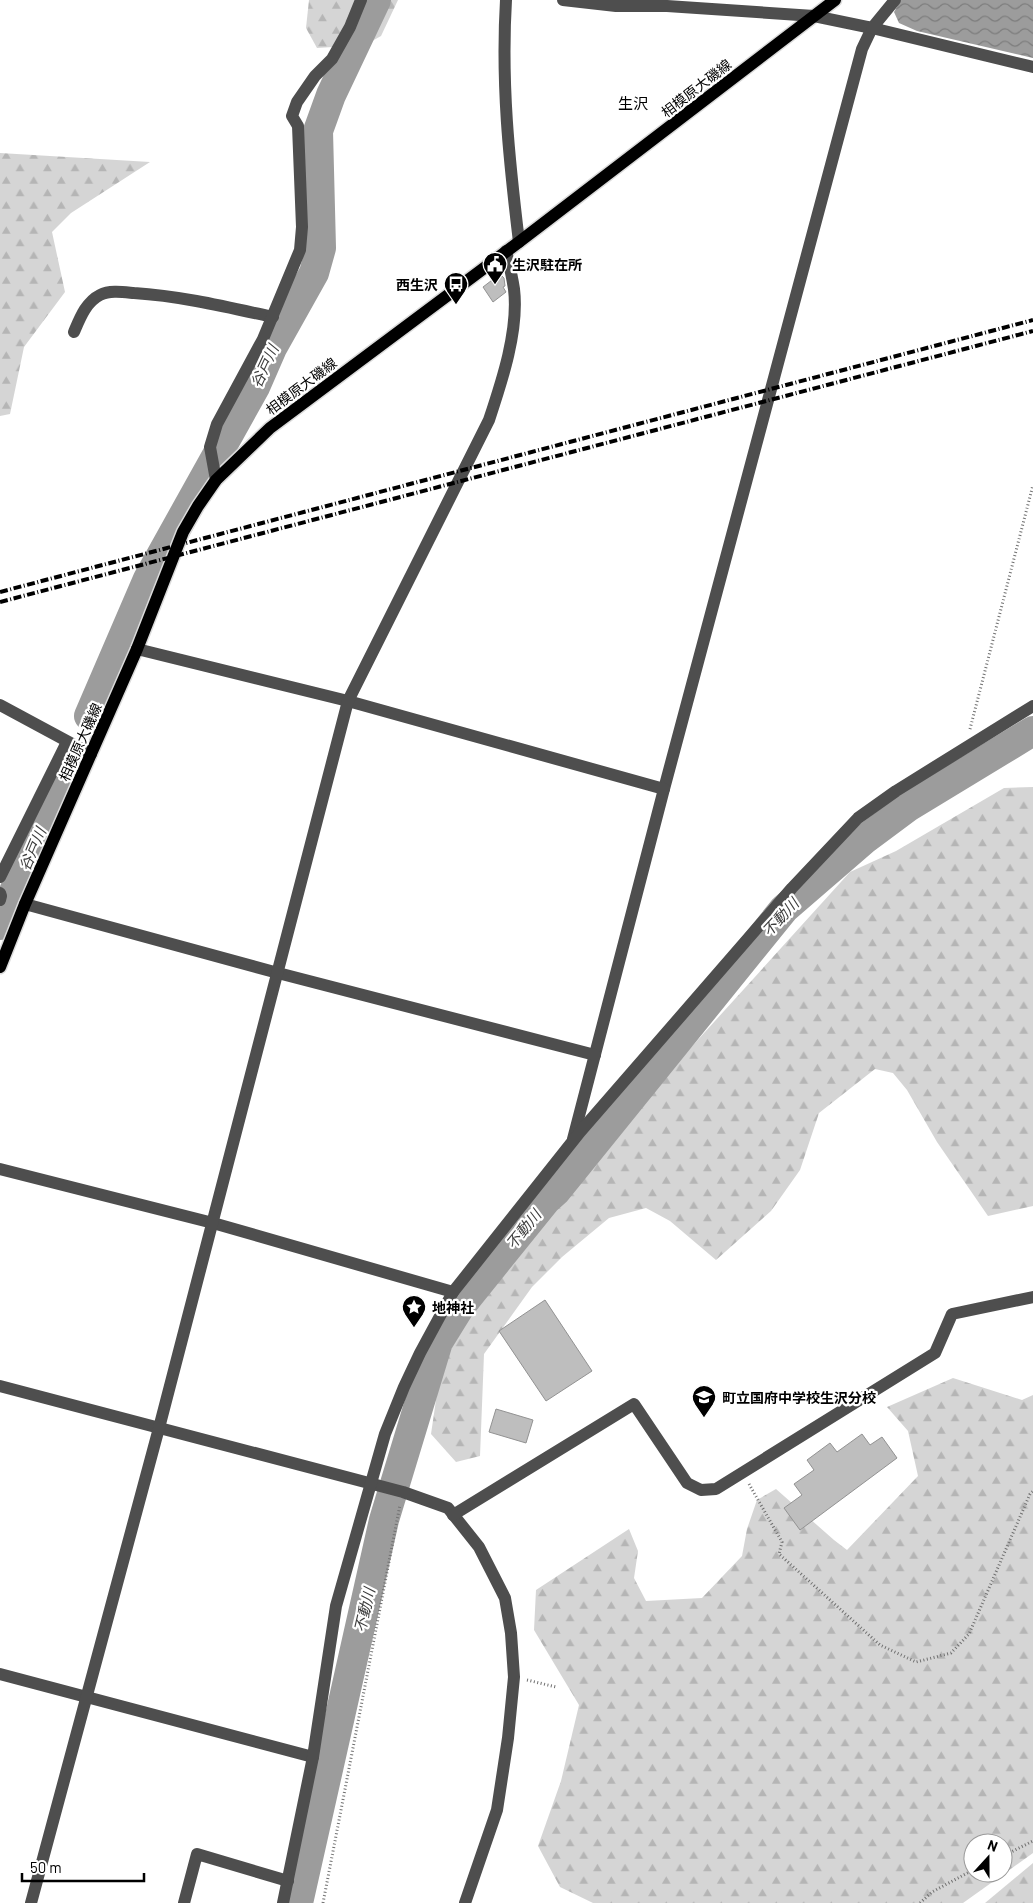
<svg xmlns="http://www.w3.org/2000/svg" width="1033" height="1903" font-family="Barlow,'Noto Sans JP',sans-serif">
	<defs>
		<pattern id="forest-firs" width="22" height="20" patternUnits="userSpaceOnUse" patternTransform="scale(1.25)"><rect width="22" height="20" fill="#d5d5d5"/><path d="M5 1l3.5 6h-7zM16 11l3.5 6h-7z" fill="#b5b5b5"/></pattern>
		<pattern id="water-waves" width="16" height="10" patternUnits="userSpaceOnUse" patternTransform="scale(1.25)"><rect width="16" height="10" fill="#9c9c9c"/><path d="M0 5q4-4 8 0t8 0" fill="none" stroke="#7d7d7d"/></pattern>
	</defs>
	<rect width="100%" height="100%" fill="#fff"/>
	<g fill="url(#forest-firs)" fill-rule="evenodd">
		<path d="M309 0H398L381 36 365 45 317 48 306 28Z"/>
		<path d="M0 153 150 162 71 213 52 232 65 292 24 347 10 414 0 416Z"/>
		<path d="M1033 787V1206L988 1216 937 1142 907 1090 893 1073 875 1069 819 1113 800 1170 771 1211 716 1260 670 1221 646 1208 609 1218 562 1257 532 1287 484 1354 480 1456 456 1462 431 1434 441 1366 489 1284 637 1107 850 872 896 851 1004 788Z"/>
		<path d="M953 1378 1022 1400 1033 1395V1853L963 1903H593L560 1887 538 1846 561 1781 579 1705 534 1630 536 1590 629 1529 638 1551 634 1578 646 1601 702 1598 742 1556 747 1529 757 1500 776 1489 834 1540 847 1550 918 1476 908 1431 887 1407ZM973 1843H1003V1873H973Z"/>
		<path d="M1033 1863V1903H985Z"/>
	</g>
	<path fill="url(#water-waves)" d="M901 0H1033V58L917 31 899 23 894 12Z"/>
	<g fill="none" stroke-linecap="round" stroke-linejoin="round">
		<g stroke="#9c9c9c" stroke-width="30">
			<path d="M89 716 148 579 255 387 272 348 314 273 321 248 318 131 331 95 376 0"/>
			<path d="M0 925 64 773"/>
			<path d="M298 1903 384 1520 438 1342 459 1308 546 1200 556 1191 784 909 865 839 908 807 1033 731"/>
		</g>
	</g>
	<g fill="#bebebe" stroke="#929292">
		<path d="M500 274 504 278 505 286 503 287 506 292 493 302 483 287Z"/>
		<path d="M545 1300 592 1371 546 1401 499 1331Z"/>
		<path d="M496 1409 533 1420 526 1443 489 1432Z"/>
		<path d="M862 1434 870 1445 882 1437 897 1458 800 1530 784 1508 802 1495 794 1484 814 1470 807 1460 830 1443 837 1452Z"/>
	</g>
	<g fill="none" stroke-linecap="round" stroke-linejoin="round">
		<g stroke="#dbdbdb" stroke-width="15">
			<path id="major" d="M0 967 25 904 137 649 183 532 198 506 216 480 270 428 519 242 835 0"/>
		</g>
		<g stroke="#707070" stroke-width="3" stroke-dasharray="1 2.5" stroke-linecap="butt">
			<path d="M970 729 1033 485"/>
			<path d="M749 1484 782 1542 779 1554 880 1645 916 1662 951 1653 969 1634 1030 1494 1033 1491"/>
			<path d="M527 1680 556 1687"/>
			<path d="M1003 1856 1033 1841"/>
			<path d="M323 1903 400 1505"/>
			<path d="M920 1903 932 1892 973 1870"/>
		</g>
		<g stroke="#4e4e4e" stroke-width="12">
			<path d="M506 0C501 83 509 159 519 242"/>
			<path d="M563 0 616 6H667L814 16 872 28 862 49 664 789 573 1139"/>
			<path d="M895 0 872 28 1033 67"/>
			<path d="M74 332C80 318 86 302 100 295 110 290 123 292 134 293 181 296 227 307 273 317"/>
			<path d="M216 480 210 447 217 424 263 339 300 250 302 227 298 126 292 116 297 102 315 76 332 59 350 27 361 0"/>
			<path d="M137 649 348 701 664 789"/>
			<path d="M0 705 91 754"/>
			<path d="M0 877 67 742"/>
			<path d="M0 893 1 896 0 900"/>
			<path d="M25 904 278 973 595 1055"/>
			<path d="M0 1169 213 1223 453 1292"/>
			<path d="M0 1386 403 1492 448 1508 479 1547 505 1598 511 1633 514 1677 508 1738 497 1810 465 1903"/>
			<path d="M453 1515 634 1404 687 1483 701 1490 716 1489 935 1353 952 1314 1033 1297"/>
			<path d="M0 1674 313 1757"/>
			<path d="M31 1903 159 1428 348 701 489 420C502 381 519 330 514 289 512 276 509 263 506 251"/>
			<path d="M184 1903 197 1854 288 1881"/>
			<path d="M283 1903 313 1757 336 1606 385 1434 404 1387 420 1353 453 1292 580 1132 792 888 858 818 896 791 1033 706"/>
		</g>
		<use href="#major" stroke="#000" stroke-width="12"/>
		<g stroke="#000" stroke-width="4" stroke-dasharray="8 2.5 1 2.5" stroke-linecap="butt">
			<path d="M0 592 1033 320"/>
			<path d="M0 602 1033 331"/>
		</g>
	</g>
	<defs>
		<g id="civic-pin" transform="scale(1.25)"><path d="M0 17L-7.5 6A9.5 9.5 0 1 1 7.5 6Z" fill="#000" stroke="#fff"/><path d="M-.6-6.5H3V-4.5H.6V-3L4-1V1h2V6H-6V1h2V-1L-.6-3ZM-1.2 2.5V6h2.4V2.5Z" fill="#fff"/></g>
		<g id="bus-pin" transform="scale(1.25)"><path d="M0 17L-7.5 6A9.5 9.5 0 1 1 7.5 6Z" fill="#000" stroke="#fff"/><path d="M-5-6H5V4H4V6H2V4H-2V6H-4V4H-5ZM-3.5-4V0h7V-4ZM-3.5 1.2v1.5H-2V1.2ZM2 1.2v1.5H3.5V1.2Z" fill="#fff"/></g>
		<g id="sight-pin" transform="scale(1.25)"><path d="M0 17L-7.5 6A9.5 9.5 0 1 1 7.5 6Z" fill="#000" stroke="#fff"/><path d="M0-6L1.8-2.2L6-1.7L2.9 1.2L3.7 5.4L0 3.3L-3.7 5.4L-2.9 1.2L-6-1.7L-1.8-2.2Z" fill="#fff"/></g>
		<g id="school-pin" transform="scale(1.25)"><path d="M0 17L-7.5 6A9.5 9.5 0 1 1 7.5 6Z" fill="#000" stroke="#fff"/><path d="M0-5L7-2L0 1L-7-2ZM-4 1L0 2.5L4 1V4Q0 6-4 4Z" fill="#fff"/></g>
	</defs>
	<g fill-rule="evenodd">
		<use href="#civic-pin" x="495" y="264"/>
		<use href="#bus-pin" x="456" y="284"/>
		<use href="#sight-pin" x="414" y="1307"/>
		<use href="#school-pin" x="704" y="1397"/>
	</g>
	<g text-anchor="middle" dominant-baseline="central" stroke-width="4.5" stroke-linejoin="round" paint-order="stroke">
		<g font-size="14" fill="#000" stroke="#fff">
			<text transform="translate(696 88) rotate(-38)">相模原大磯線</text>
			<text transform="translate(301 386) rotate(-37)">相模原大磯線</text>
			<text transform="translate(80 742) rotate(-66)">相模原大磯線</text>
		</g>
		<g font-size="14" font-weight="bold" fill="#000" stroke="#fff" text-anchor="start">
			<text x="512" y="264">生沢駐在所</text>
			<text x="438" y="284" text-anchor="end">西生沢</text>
			<text x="432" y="1307">地神社</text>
			<text x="722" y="1397">町立国府中学校生沢分校</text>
		</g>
		<g font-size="15" fill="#000" stroke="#fff">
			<text x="633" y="103">生沢</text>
		</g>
		<g font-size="15" font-style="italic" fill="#3d3d3d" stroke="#fff">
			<text transform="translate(264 366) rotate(-65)">谷戸川</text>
			<text transform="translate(32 849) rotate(-67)">谷戸川</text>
			<text transform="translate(780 917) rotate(-47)">不動川</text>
			<text transform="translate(523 1229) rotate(-51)">不動川</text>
			<text transform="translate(364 1610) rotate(-77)">不動川</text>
		</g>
	</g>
	<g transform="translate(988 1858) rotate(21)"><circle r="24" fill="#ffffff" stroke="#999999"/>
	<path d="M0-4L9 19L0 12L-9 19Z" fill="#000000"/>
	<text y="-8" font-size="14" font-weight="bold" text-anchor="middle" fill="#000000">N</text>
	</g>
	<path d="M22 1873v8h122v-8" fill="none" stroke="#000000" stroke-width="2.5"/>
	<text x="30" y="1873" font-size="15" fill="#000000" stroke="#ffffff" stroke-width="4" paint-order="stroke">50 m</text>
</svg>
